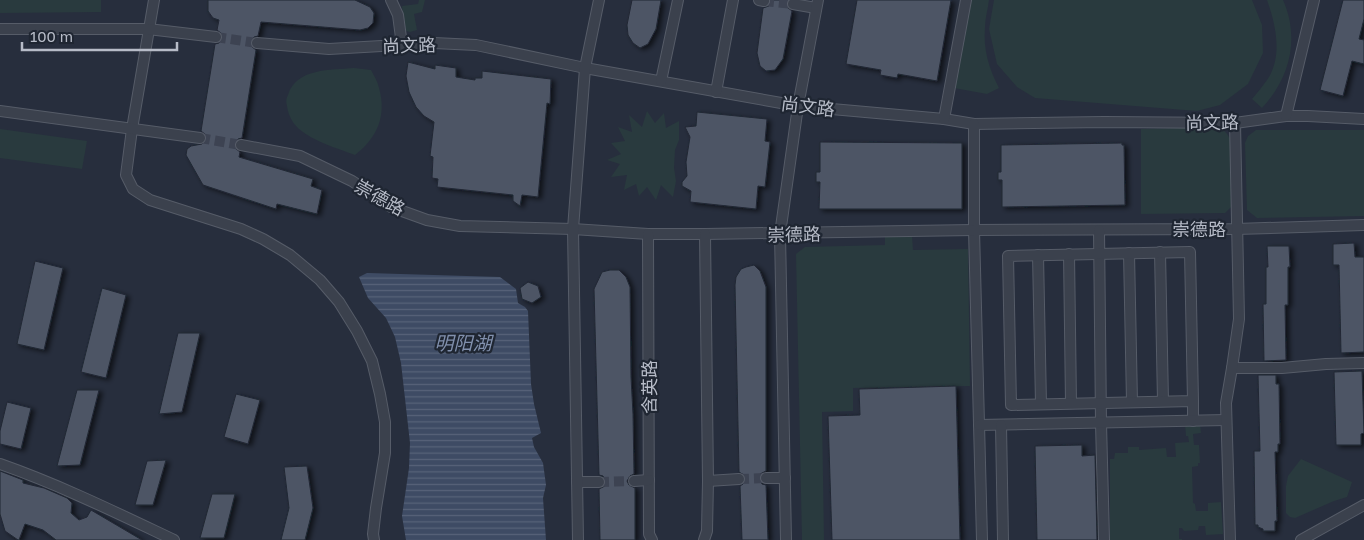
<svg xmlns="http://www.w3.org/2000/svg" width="1364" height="540" font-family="'Golos Text','Noto Sans SC',sans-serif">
	<defs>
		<pattern id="water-rules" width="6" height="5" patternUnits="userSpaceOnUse" patternTransform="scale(1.25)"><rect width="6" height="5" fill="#3e4b64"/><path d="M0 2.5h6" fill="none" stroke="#586379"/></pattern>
		<filter id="shadow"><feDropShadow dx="3.5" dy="2" stdDeviation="2.5" flood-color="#0009"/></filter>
	</defs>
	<rect width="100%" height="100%" fill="#272e3d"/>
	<g fill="#293a3e">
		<path d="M0 0H101V12L0 13Z"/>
		<path d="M419 0H425L422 12 414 14 417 30 410 32 406 31 404 28 402 6 418 4Z"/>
		<path d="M970 0H989C988 9 985 18 985 27 983 49 989 69 999 88L987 94 954 88Z"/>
		<path d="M994 0H1252L1262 25 1263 53 1248 84 1220 105 1197 111 1035 98 1017 87 997 64 989 29Z"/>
		<path d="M1267 0H1283C1300 38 1290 78 1262 108L1252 99C1257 93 1262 87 1267 80 1283 57 1276 25 1267 0Z"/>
		<path d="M354 68 371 70C374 76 378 82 379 88 387 116 377 138 355 155 337 148 314 142 299 129 292 123 288 114 287 106 286 101 286 99 288 95 296 68 331 70 354 68Z"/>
		<path d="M647 111 655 123 664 113 666 128 679 121V140L675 150 674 168 676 181 673 197 661 185 656 200 647 187 639 196 636 184 624 190 627 175 611 177 620 164 607 160 621 154 611 143 625 141 618 127 632 132 629 115 642 127Z"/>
		<path d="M1215 127C1224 129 1228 133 1231 142L1232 206 1225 213 1141 214V129Z"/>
		<path d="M0 129 87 141 82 169 0 158Z"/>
		<path d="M1256 130H1364V216L1257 218 1247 210 1245 143 1248 136Z"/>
		<path d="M885 236H912L913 250 968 249 970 386 853 388V411L822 412 824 540H802L796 254 805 247 885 245Z"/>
		<path d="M1185 424H1200L1201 433 1193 434 1194 445H1199L1200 463H1198V466L1192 467 1193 503 1195 504 1196 511H1208V503L1221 502 1223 534 1206 535 1205 526H1199L1198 530 1184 531 1182 528H1179V539H1182V540H1110V459H1114L1115 453H1128V447H1139V450L1166 448 1167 457H1176L1175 443 1189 442 1188 436H1186Z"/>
		<path d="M1301 459 1352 482 1347 497 1334 501 1295 518 1290 517 1286 513V486L1288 476Z"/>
	</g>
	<path fill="url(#water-rules)" d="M367 273 500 277 516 289 518 303 525 307 528 311 531 384 534 404 541 433 532 438 534 447 543 463 546 485 543 498 546 540H406L402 516 409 468 410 443 401 363 395 337 386 318 368 298 359 277Z"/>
	<g fill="#4d5565" stroke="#212834" filter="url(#shadow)">
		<path d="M208 0H355L370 7 374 13 373 23 368 28 360 30 261 22 258 36 254 37 250 42 251 46 256 50 242 138 238 139 236 141 235 148 240 152 239 157 313 179 311 186 322 190 317 214 277 204 276 209 203 185 186 155 187 149 191 146 202 144 207 139 206 135 201 131 215 44 219 43 223 38 222 34 217 30 219 20 213 18 208 11Z"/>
		<path d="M632 0H661L656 29 648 44 640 48 633 43 628 35 627 25Z"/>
		<path d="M771 0H787V7L792 11 783 59 775 70 766 71 760 66 757 53 763 8 769 6Z"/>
		<path d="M857 0H951L937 81 898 74 897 78 880 75 881 70 846 64Z"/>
		<path d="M1343 0H1364V19L1359 39 1364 40V64L1352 61 1343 96 1320 90Z"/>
		<path d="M408 62 435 69V65L456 68V77L475 80V78H482V71L551 79 550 104 547 103 538 197 522 195 520 206 513 201V195L437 187 438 179 432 178 433 157 430 156 434 122 424 116 416 107 409 92 406 76Z"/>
		<path d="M697 112 767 119 765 141 770 142 765 187 758 186 756 209 690 202 691 191 682 186V182L687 176 686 162 690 137 685 127 696 126Z"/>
		<path d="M820 142 962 143V209H819L820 182H816V172H820Z"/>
		<path d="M1122 143V145H1124L1125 205 1002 207V180H998V172H1001V145Z"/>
		<path d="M1354 243 1355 257H1364V352L1341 353 1339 265H1333V244Z"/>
		<path d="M1267 246H1289L1290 267H1288V305H1285L1286 360 1264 361 1263 304H1266V267H1268Z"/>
		<path d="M35 261 63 268 44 350 17 344Z"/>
		<path d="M754 265 760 271 766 287V471L760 474 759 478 762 484 766 485 768 540H742L740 486 743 484 746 479 744 475 739 472 735 285 736 277 741 269 746 267Z"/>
		<path d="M610 270H619L626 277 630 287 631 377 633 414 634 474 630 476 627 481 629 485 635 488V540H600L599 489 605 486 606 482 603 476 599 475 594 289 602 272Z"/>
		<path d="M528 282 538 286 541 297 532 303 522 299 520 288Z"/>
		<path d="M102 288 126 295 106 378 81 372Z"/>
		<path d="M178 333H200L182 412 159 414Z"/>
		<path d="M1362 371 1364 433 1361 434V445H1336L1334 372Z"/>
		<path d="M1258 375H1276V384H1279L1280 444H1278V452H1275L1277 521H1275V531H1263V529L1258 527V525H1255L1254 451H1260Z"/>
		<path d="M956 386 960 540H832L828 416 860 415 859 389Z"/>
		<path d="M77 390H99L80 465 57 466Z"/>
		<path d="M236 394 260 400 248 444 224 437Z"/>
		<path d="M7 402 31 408 21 449 0 444V431Z"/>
		<path d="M1082 445V456L1095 455 1097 540H1037L1035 446Z"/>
		<path d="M166 460 153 505H135L147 461Z"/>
		<path d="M307 466 313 508 305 540H281L289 508 284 467Z"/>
		<path d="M0 471 23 480V483L44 488 67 498 72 503 71 513 79 520 87 517 91 510 142 540H56L43 530 25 524 19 540H18L5 531 0 514Z"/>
		<path d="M212 494H235L224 538H200Z"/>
	</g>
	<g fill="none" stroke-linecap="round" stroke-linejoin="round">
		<g stroke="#3d4352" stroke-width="10" stroke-dasharray="10 5" stroke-linecap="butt">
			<path d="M764 1 793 4"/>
			<path d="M216 37 257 43"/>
			<path d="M200 138 241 145"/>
			<path d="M739 479 766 478"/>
			<path d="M599 482 634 481"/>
		</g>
		<g stroke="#565c68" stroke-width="12">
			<g id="minor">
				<path d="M154 0 132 129 126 175 133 189 150 200 241 229 263 239 290 255 320 280 339 302 357 331 372 361 380 394 385 422V453L376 508 373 534 374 540"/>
				<path d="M391 0 398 15 402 45"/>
				<path d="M759 0 764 1"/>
				<path d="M793 4 816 8"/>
				<path d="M0 29H148L216 37"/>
				<path d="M257 43 329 49 434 43 476 45 585 68 798 106 944 119 974 124 1104 122 1235 123 1286 116H1308L1364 119"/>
				<path d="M661 81 678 0"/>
				<path d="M716 92 733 0"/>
				<path d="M0 111 200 138"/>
				<path d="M1286 116 1314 0"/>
				<path d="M944 119 966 0"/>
				<path d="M974 124V230L982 540"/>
				<path d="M241 145 300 156 352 181 391 207 427 220 460 226 573 229 648 234H705L974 230 1236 229 1364 225"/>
				<path d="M1099 230 1101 423 1104 540"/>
				<path d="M648 234 649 534 652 540"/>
				<path d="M1160 252 1163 401"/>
				<path d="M1129 253 1132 402"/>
				<path d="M1069 254 1071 403"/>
				<path d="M1038 255 1041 404"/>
				<path d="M1232 368H1282L1326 364 1364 363"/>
				<path d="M1193 401 1011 405 1008 256 1190 252 1193 401V421"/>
				<path d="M979 425 1226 420"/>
				<path d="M1001 425 1003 540"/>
				<path d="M0 464C60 485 117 513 174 540"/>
				<path d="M766 478H785"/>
				<path d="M634 481 649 480"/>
				<path d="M708 481 739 479"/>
				<path d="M577 482H599"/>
				<path d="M578 540 573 229 585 68 599 0"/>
				<path d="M704 540 707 531 708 481 705 234"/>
				<path d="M786 540 780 234 798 106 818 0"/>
				<path d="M1230 540 1226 403 1232 368 1239 319 1235 123"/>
				<path d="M1301 540 1364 505"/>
			</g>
		</g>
		<use href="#minor" stroke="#3b414d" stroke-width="10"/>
	</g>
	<g text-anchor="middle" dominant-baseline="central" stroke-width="4.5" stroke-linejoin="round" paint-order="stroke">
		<g font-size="18" fill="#b7bcc8" stroke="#1f2632">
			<text transform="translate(409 45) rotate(-2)">尚文路</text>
			<text transform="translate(808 106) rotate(7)">尚文路</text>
			<text transform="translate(1212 122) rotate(-1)">尚文路</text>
			<text transform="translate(380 197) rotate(29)">崇德路</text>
			<text x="1199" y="229">崇德路</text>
			<text transform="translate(794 234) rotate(-1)">崇德路</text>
			<text transform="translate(649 387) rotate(-90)">含英路</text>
		</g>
		<g font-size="19" font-style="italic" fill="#8190ad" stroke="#1f2632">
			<text x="463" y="342">明阳湖</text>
		</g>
	</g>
	<path d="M22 42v8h155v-8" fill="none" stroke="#b7bcc8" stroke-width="2.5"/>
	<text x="30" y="42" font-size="15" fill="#b7bcc8" stroke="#1f2632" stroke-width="4" paint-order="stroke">100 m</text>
</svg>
